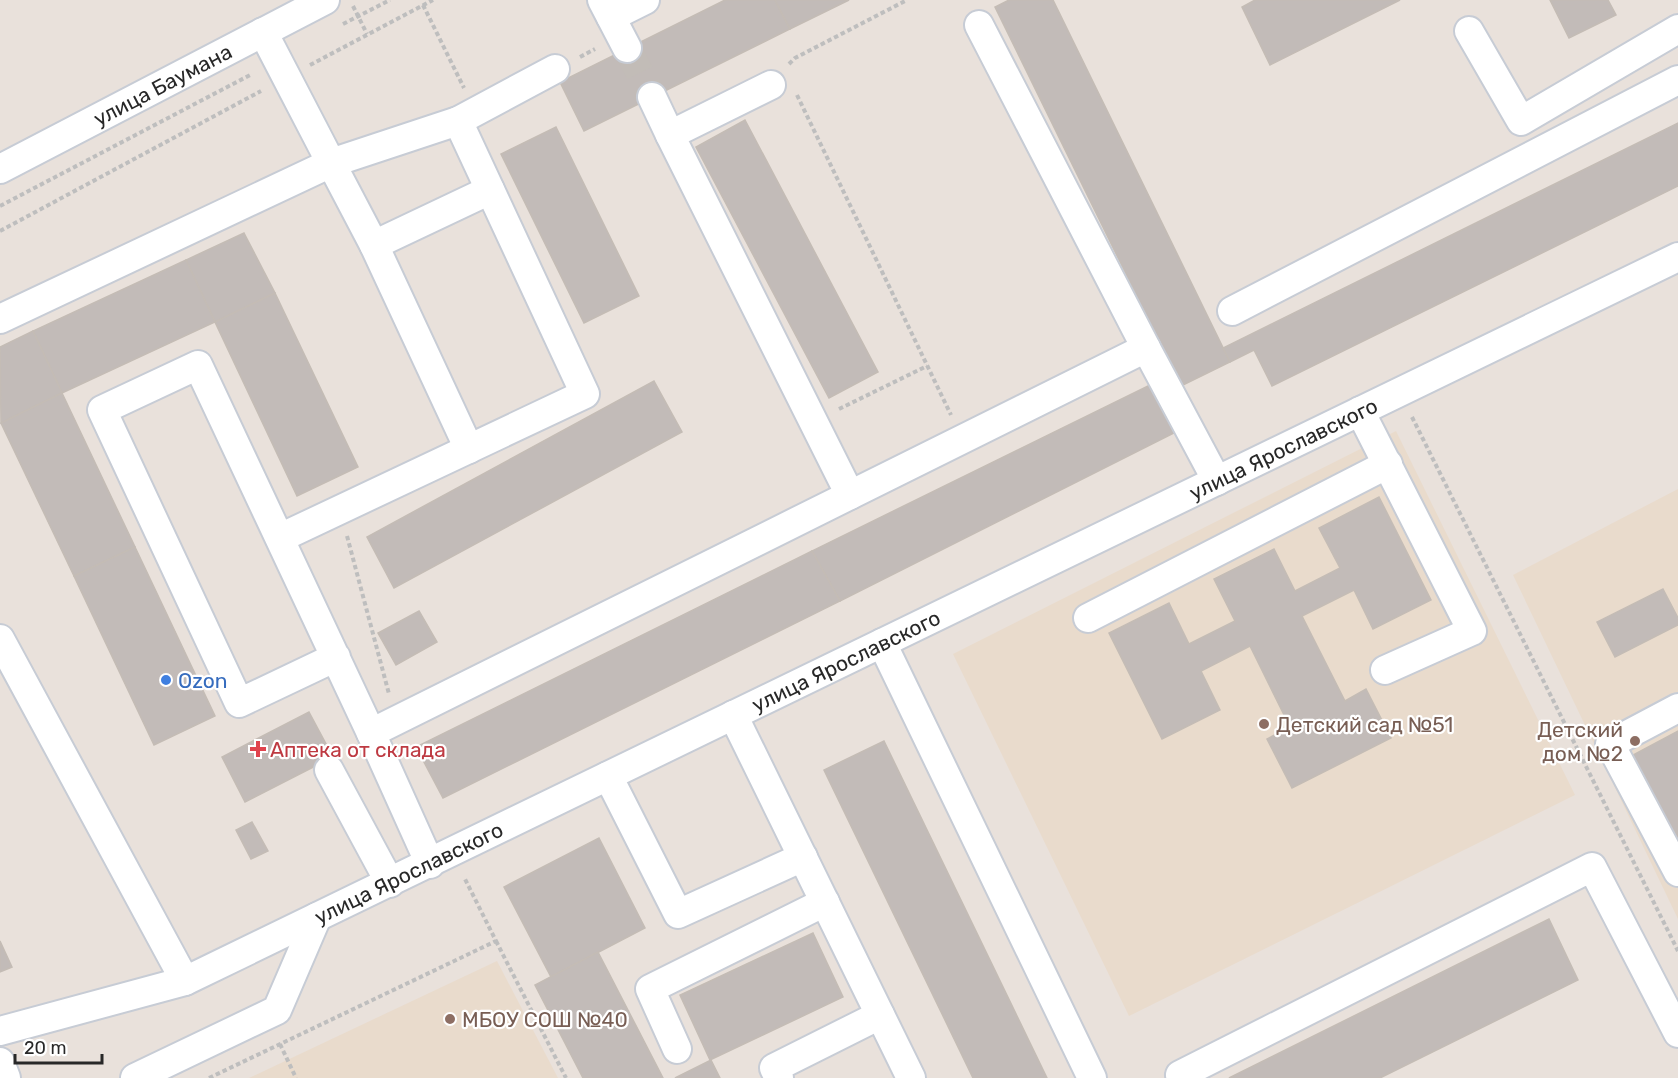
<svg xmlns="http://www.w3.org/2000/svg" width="1678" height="1078" font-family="Rubik,sans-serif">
	<rect width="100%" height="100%" fill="#e9e1db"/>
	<g fill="#e9dbcc">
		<path d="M1396 431 1575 795 1129 1016 953 654Z"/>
		<path d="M1678 489V919L1513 575Z"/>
		<path d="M497 961 558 1078H249Z"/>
	</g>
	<g fill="#c2bbb8" stroke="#c4bcb5" stroke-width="1.5">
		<path d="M725 0H775L790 29 584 131 560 82Z"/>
		<path d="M775 0H849L790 29Z"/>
		<path d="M1009 0H1053L1230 362 1181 386 995 7Z"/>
		<path d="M1255 0H1400L1270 65 1242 7Z"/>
		<path d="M1550 0H1608L1616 15 1569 38Z"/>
		<path d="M745 120 878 372 829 398 696 147Z"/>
		<path d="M1678 123V186L1272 386 1254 350 1230 362 1223 348Z"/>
		<path d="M556 127 639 296 584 323 501 154Z"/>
		<path d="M244 233 275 293 215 322 186 260Z"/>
		<path d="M186 260 215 322 62 393 33 331Z"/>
		<path d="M275 293 358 467 297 496 215 322Z"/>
		<path d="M33 331 62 393 1 423 0 347Z"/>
		<path d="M654 381 682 432 394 588 367 537Z"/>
		<path d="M1150 385 1174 433 840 601 812 551Z"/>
		<path d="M62 393 135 547 74 576 1 423Z"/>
		<path d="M1379 497 1431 600 1373 629 1354 590 1302 616 1345 701 1366 689 1391 738 1292 788 1267 739 1290 727 1250 646 1201 671 1220 710 1162 739 1109 633 1169 603 1189 644 1235 621 1214 579 1274 549 1295 591 1340 568 1319 528Z"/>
		<path d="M135 547 215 716 154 745 74 576Z"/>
		<path d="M812 551 840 601 443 798 416 747Z"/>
		<path d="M1663 589 1678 618V625L1615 657 1597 622Z"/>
		<path d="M419 611 437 642 396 665 378 633Z"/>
		<path d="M309 712 333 757 245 802 222 757Z"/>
		<path d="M1678 731V845L1633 755Z"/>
		<path d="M884 741 1047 1078H973L824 770Z"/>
		<path d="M252 822 268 851 251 859 236 830Z"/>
		<path d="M599 838 645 928 551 977 504 887Z"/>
		<path d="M1549 919 1578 980 1380 1078H1229Z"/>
		<path d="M813 933 843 997 710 1060 680 995Z"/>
		<path d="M0 941 12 967 0 972Z"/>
		<path d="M598 952 663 1078H583L535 985Z"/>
		<path d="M711 1060 720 1078H675Z"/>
	</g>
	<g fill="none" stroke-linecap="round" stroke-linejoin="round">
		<path stroke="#c2bcb7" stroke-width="28" stroke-dasharray="28 14" stroke-linecap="butt" d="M627 48 652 97"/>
		<g stroke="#c7ccd5" stroke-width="32">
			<g id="minor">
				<path d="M602 0 627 48"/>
				<path d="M611 17 645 0"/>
				<path d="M979 25 1146 348"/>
				<path d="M1469 31 1521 121 1678 29"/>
				<path d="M771 85 670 135 850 495"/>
				<path d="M652 97 670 135"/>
				<path id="s1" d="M0 169 325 0"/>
				<path d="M374 245 490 190"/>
				<path d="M1232 311 1678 80"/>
				<path d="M0 319 331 163 263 32"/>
				<path d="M1360 411 1472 631 1385 670"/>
				<path d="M469 449 374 245 331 163 458 121 555 69"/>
				<path d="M280 538 585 394 458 121"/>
				<path d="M1088 618 1388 464"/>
				<path d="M0 639 185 981"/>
				<path d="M882 643 1092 1078"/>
				<path d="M336 657 239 703 102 410 198 365 371 733"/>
				<path d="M1678 708 1610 744 1678 872"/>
				<path d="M733 715 911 1078"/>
				<path d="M329 770 390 883"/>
				<path d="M608 776 678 914 803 857"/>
				<path d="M430 864 371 733 1146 348 1217 481"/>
				<path id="s2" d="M0 1031 185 981 1678 257"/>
				<path d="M677 1049 650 989 825 902"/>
				<path d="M0 1062 6 1078"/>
				<path d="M1180 1075 1592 867 1678 1033"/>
				<path d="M135 1078 277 1010 317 917"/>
				<path d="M779 1078 774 1068 880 1015"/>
			</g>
		</g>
		<g stroke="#bebebe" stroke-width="4" stroke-dasharray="4.5 3" stroke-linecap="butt">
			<path d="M423 5 464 88"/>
			<path d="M353 6 367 34"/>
			<path d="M343 24 390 0"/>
			<path d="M580 57 595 49"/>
			<path d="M789 64 795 58 907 0"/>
			<path d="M310 65 433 0"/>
			<path d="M797 95 951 415"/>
			<path d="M0 206 252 74"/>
			<path d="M0 231 261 91"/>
			<path d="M839 409 927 366"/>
			<path d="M1412 417 1678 951"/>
			<path d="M347 536 389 694"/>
			<path d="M496 941 566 1078"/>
			<path d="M280 1044 296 1078"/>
			<path d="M209 1078 496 941 464 877"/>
		</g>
		<use href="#minor" stroke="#fff" stroke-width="28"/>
	</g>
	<circle fill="#3f7fe0" stroke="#fff" stroke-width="2" cx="166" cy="680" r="6"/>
	<g fill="#8d6e63" stroke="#fff" stroke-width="2">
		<circle cx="1264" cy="724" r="6"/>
		<circle cx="1635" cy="741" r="6"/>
		<circle cx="450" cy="1019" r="6"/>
	</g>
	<path fill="#e0444e" stroke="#fff" stroke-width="2" d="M255 740h6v6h6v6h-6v6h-6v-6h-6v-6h6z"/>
	<g text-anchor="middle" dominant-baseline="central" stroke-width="4.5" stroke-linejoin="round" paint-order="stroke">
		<g font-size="21" fill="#282828" stroke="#fff">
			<text stroke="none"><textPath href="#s1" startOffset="183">улица Баумана</textPath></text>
			<text stroke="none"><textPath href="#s2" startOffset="1412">улица Ярославского</textPath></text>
			<text stroke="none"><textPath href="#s2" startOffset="926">улица Ярославского</textPath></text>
			<text stroke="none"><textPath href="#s2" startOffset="440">улица Ярославского</textPath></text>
		</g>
		<g font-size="21" fill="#366cbe" stroke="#fff" text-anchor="start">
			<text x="178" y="680">Ozon</text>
		</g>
		<g font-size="21" fill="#785e54" stroke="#fff" text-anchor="start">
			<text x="1276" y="724">Детский сад №51</text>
			<text x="1623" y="729" text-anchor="end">Детский<tspan x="1623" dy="24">дом №2</tspan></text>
			<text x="462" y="1019">МБОУ СОШ №40</text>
		</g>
		<g font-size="21" fill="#be3a42" stroke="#fff" text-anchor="start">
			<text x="270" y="749">Аптека от склада</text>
		</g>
	</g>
	<path d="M15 1054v9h87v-9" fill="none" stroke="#282828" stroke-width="3"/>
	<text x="24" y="1054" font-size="18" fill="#282828" stroke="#ffffff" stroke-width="4.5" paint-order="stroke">20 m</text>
</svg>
